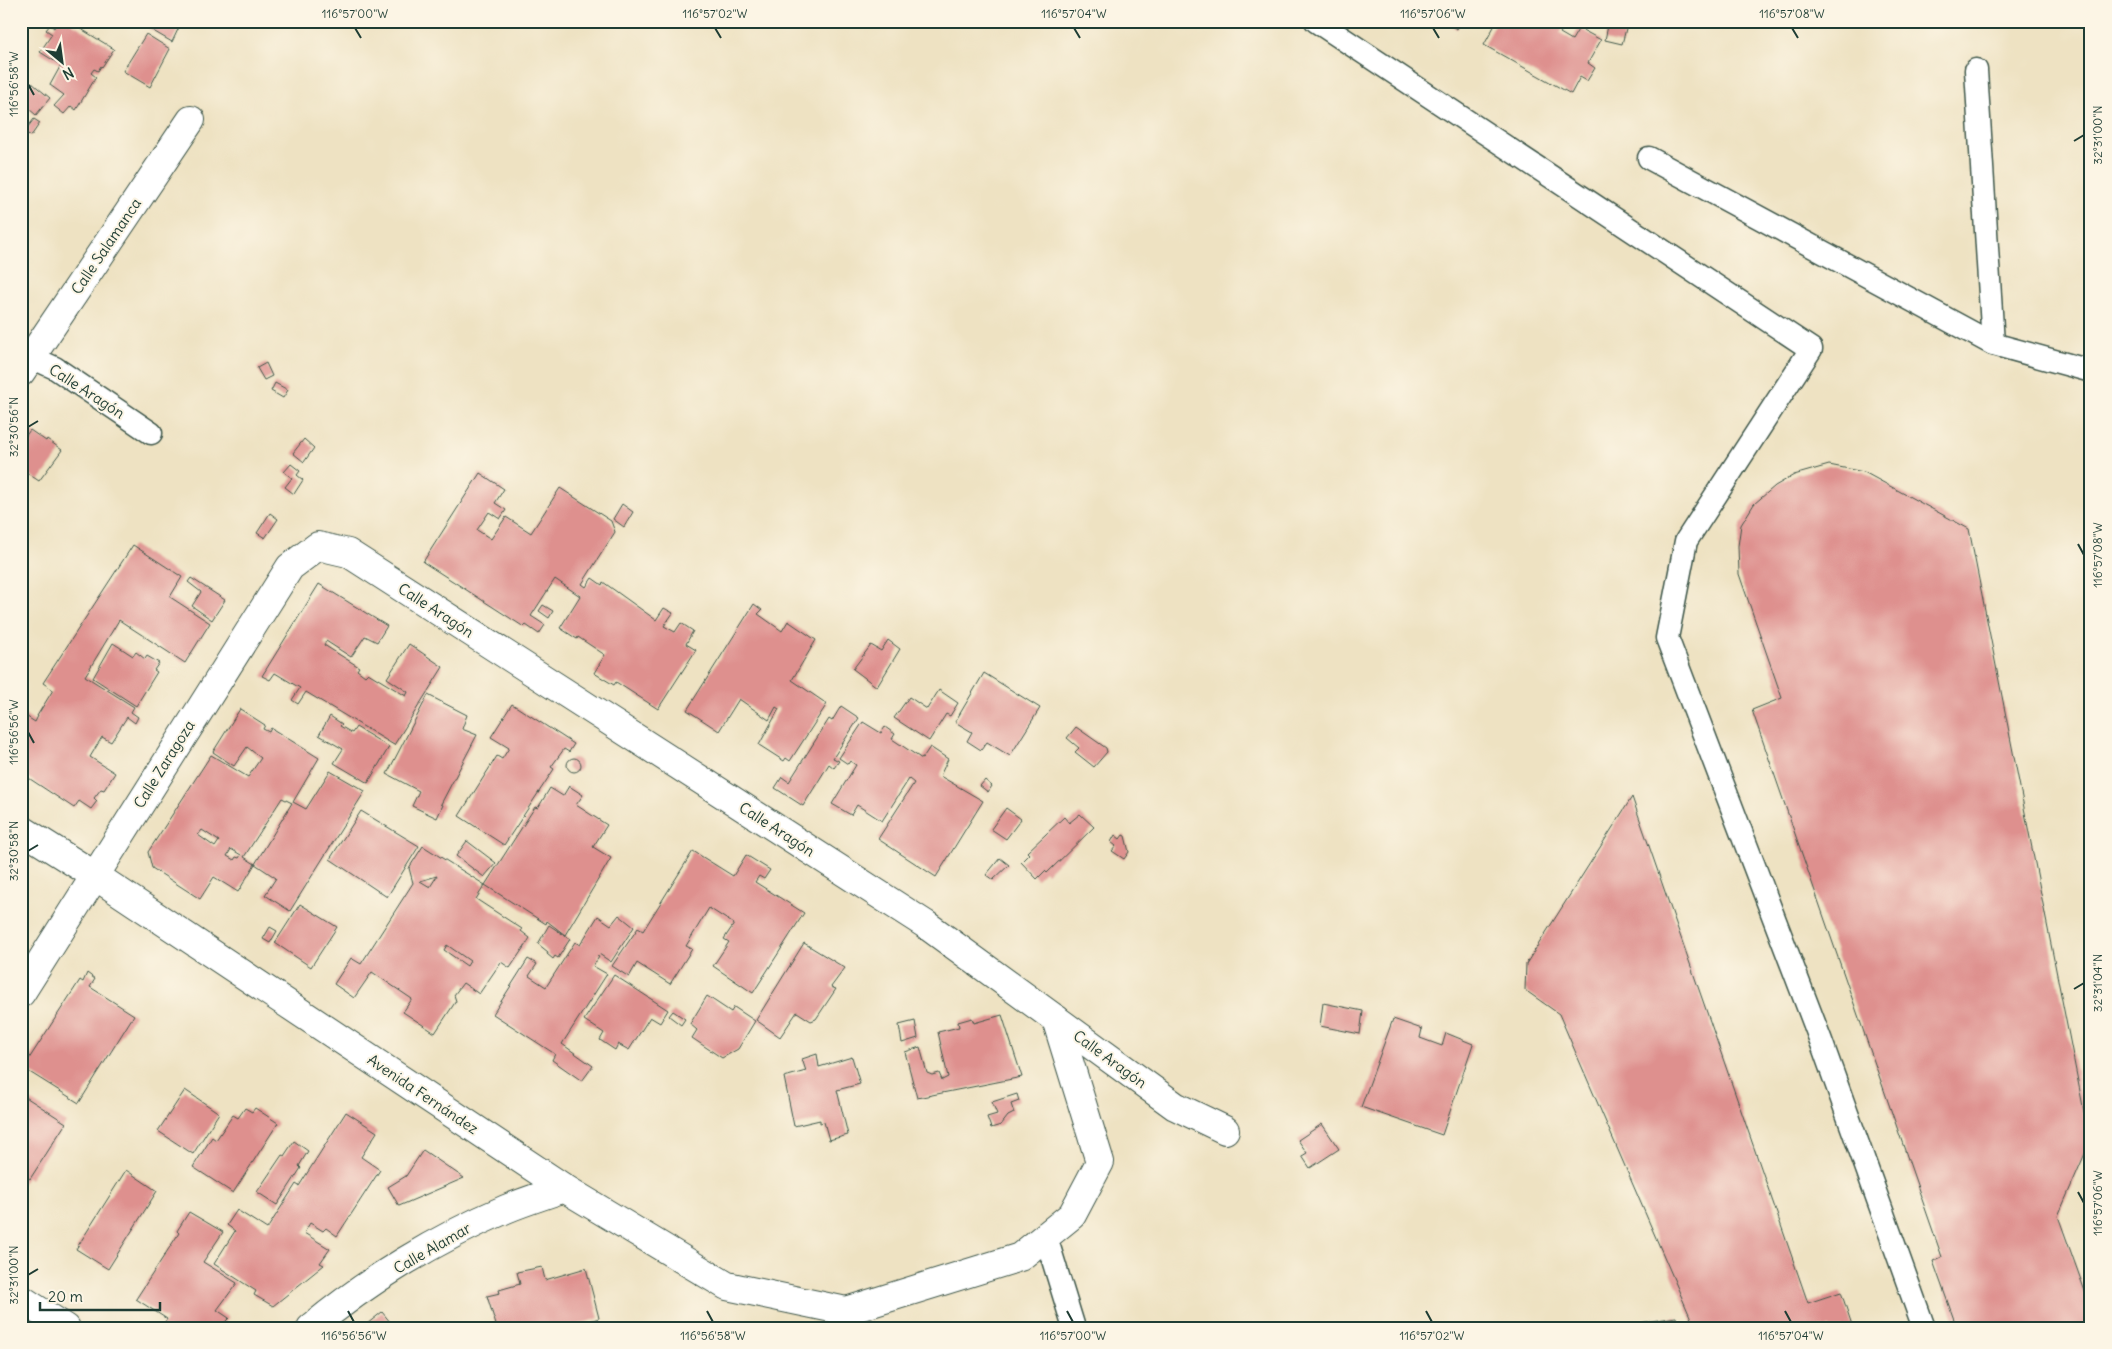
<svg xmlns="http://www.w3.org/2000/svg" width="2112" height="1349" font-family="Delius,sans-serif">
	<rect width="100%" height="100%" fill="#fcf5e5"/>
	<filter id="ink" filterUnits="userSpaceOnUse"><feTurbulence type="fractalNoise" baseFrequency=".02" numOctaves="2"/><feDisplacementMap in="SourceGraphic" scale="10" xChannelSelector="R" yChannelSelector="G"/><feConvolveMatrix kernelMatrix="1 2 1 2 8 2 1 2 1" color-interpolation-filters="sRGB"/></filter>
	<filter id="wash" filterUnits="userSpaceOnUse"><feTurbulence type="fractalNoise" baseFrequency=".0096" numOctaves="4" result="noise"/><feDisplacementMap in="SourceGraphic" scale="20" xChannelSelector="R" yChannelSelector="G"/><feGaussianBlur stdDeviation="1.12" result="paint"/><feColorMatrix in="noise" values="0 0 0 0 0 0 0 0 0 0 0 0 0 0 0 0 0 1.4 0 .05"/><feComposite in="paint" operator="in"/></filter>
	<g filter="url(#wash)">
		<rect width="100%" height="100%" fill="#eee2c2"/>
		<g id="blocks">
			<g fill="#de908e" fill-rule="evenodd">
				<path d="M57 21H68L114 49 102 67 101 66 98 71 94 69 91 73 96 77 76 110 71 106 64 114 54 106 64 95 50 85 61 65 40 52 52 34 46 30 50 25 54 28Z"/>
				<path d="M152 21H182L172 42 148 28Z"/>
				<path d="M1442 21H1461L1457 29Z"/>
				<path d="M1497 21H1568L1560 33 1572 40 1579 28 1601 40 1588 63 1595 68 1587 81 1580 77 1571 94 1484 45Z"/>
				<path d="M1609 21H1628L1622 44 1605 40Z"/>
				<path d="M146 34 170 49 150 87 123 71Z"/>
				<path d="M32 83 50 98 36 115 21 102V95Z"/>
				<path d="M34 119 40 123 31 136 24 132Z"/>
				<path d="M266 363 272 376 264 380 257 368Z"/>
				<path d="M275 383 288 390 283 398 271 391Z"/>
				<path d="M30 430 46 441 47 439 62 450 39 481 21 469V442Z"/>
				<path d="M304 439 314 448 304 462 293 453Z"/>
				<path d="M291 464 300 471 297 475 303 480 294 494 285 487 292 478 284 472Z"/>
				<path d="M1829 465 1864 472 1969 529 2090 1142 2058 1216 2091 1308V1328H1957L1933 1261 1942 1257 1752 710 1782 698 1739 574 1738 546 1741 525 1754 504 1775 486 1794 475Z"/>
				<path d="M480 473 504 489 495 503 506 510 500 519 489 512 477 530 491 539 506 517 531 533 560 488 611 521 615 532 582 584 586 587 592 578 602 585 603 582 656 620 664 608 673 613 664 626 675 632 681 623 693 631 686 644 696 650 658 709 616 682 614 685 594 673 605 655 578 637 577 639 560 628 580 596 555 579 531 616 545 625 539 634 526 625 524 627 423 562Z"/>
				<path d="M622 504 633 512 624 527 613 519Z"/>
				<path d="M270 513 278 519 265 538 257 533Z"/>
				<path d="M133 545 182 577 170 597 210 623 185 663 119 620 85 676 134 707 131 712 138 717 135 723 127 717 111 742 102 737 90 757 115 773 104 790 101 789 94 798 97 801 91 809 79 801 74 808 21 773V713L35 722 38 716H37L53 690 43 683Z"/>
				<path d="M191 578 225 600 212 620 192 606 201 592 188 582Z"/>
				<path d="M319 584 387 626 377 642 365 636 351 657 326 641 324 645 359 667 357 670 365 676 368 673 406 696 408 692 387 678 409 644 443 667 394 745 306 692 298 704 292 700 300 688 275 673 270 680 262 676Z"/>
				<path d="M754 604 762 610 758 614 782 631 788 621 816 640 792 680 827 704 790 761 786 758 784 761 759 745 779 709 776 707 769 720 739 699 719 731 687 710Z"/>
				<path d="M543 605 553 611 549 618 539 611Z"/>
				<path d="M888 640 900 649 877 687 853 669 871 645 881 651Z"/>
				<path d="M113 643 133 656 136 652 145 659 147 656 159 663 154 670 157 672 136 706 93 678Z"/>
				<path d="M984 673 1040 708 1010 756 987 742 981 750 967 741 972 732 955 722Z"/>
				<path d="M939 690 958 703 950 716 946 714 929 741 894 718 909 697 927 709Z"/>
				<path d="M428 695 467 715 462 729 477 735 441 804 443 805 437 818 412 806 419 791 387 774Z"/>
				<path d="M512 704 574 744 569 752 564 749 551 767 554 769 504 845 459 816 497 756 502 759 509 748 491 737Z"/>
				<path d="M841 706 859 718 833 758 839 761 834 768 829 764 803 806 775 788 782 777 789 782 829 719 832 721Z"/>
				<path d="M240 709 265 725 263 729 269 732 271 728 319 758 293 802 306 809 330 771 365 791 290 911 265 895 276 878 255 864 292 803 282 798 244 857 255 864 238 892 214 877 200 899 152 868 148 852 211 755 248 777 261 758 247 747 234 766 213 752ZM202 830 219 841 215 847 198 835ZM231 849 241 855 239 858 236 857 234 860 227 856Z"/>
				<path d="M330 716 342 724 340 726 352 733 356 727 389 747 368 783 334 763 343 749 319 735Z"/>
				<path d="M863 722 881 733 885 727 895 734 892 739 922 759 930 747 948 759 940 776 983 801 936 877 878 839 914 783 909 779 882 821 857 805 851 815 832 804 856 765 850 761 848 764 839 758Z"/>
				<path d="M1076 727 1106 748 1107 752 1094 767 1075 752 1079 748 1067 738Z"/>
				<circle cx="574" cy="765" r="7"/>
				<path d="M985 780 992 786 988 792 980 786Z"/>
				<path d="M569 786 583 795 576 805 607 825 593 847 611 858 565 935 547 921 546 924 485 885 535 807 538 808 550 788 563 796Z"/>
				<path d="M1632 797 1808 1303 1841 1292 1853 1328H1695L1559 1014 1525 990 1526 964Z"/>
				<path d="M1006 808 1021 819 1006 839 991 829Z"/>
				<path d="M361 811 419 846 387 897 330 859Z"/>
				<path d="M1080 814 1094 827 1047 873 1045 871 1037 879 1021 862 1029 854 1027 852 1064 817 1069 823Z"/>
				<path d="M1115 835 1120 839 1123 835 1125 836 1129 852 1124 859 1112 851 1116 846 1111 842Z"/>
				<path d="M467 841 496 863 484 877 456 856Z"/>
				<path d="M423 846 485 885 476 899 522 929 521 931 530 938 510 968 501 962 479 994 463 983 454 995 456 1001 435 1033 403 1012 412 999 372 972 354 998 334 984 351 958 361 964 413 883 409 868ZM437 876 430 887 420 881ZM447 945 470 961 467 966 444 950Z"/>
				<path d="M693 851 733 876 746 855 770 870 764 879 759 876 755 882 804 913 753 993 713 966 729 942 724 939 734 924 709 908 686 946 692 949 670 984 637 963 629 977 612 966 638 928 643 931Z"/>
				<path d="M1000 858 1009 865 993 880 986 875Z"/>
				<path d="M300 904 337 927 311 967 275 943Z"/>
				<path d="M619 915 634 927 611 962 599 954 597 956 599 957 593 966 607 974 562 1044 593 1066 582 1081 552 1060 555 1054 493 1014 528 959 537 964 529 976 546 987 575 942 580 945 598 916 611 925Z"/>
				<path d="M549 925 570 939 558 958 555 956 553 959 547 954 548 952 538 944Z"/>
				<path d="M270 927 277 931 270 943 263 939Z"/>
				<path d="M804 943 845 968 831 987 836 989 816 1019 811 1021 797 1012 780 1037 756 1020Z"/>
				<path d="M87 973 95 979 90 987 134 1015 79 1103 23 1068 80 980 83 982Z"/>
				<path d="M614 975 668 1010 660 1023 650 1017 629 1050 618 1044 615 1050 600 1040 604 1033 584 1020Z"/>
				<path d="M707 996 731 1012 734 1007 755 1021 738 1049 722 1058 692 1038 697 1030 690 1024Z"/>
				<path d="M1323 1003 1363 1011 1360 1034 1320 1026Z"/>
				<path d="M673 1011 685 1019 681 1025 669 1016Z"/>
				<path d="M1002 1015 1022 1077 917 1098 905 1052 920 1047 927 1073 932 1075 939 1073 942 1080 948 1077 938 1032 959 1027 958 1022 972 1018 974 1023Z"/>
				<path d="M1393 1019 1422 1029 1420 1038 1442 1046 1446 1033 1473 1044 1442 1135 1361 1107Z"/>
				<path d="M915 1021 918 1038 902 1043 899 1025Z"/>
				<path d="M817 1054 819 1067 852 1057 860 1084 837 1090 848 1135 829 1140 824 1122 820 1123V1120L794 1126 784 1077 806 1071 802 1059Z"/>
				<path d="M185 1090 219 1113 193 1154 158 1131Z"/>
				<path d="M21 1094 66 1123 30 1179 27 1177 21 1185Z"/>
				<path d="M1017 1094 1019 1101 1011 1104 1014 1113 1008 1116 1001 1125 991 1128 987 1117 997 1114 992 1102Z"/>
				<path d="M245 1108 252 1112 255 1108 278 1123 233 1193 193 1167 212 1137 216 1140 233 1115 238 1118Z"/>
				<path d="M346 1112 377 1132 361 1157 380 1170 337 1236 326 1228 323 1231 310 1223 304 1233 330 1249 320 1263 324 1265 273 1306 254 1295 256 1291 214 1264 235 1231 227 1225 237 1210 267 1229 296 1184 299 1186Z"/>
				<path d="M1322 1124 1339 1149 1310 1168 1302 1156 1307 1153 1298 1140Z"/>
				<path d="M294 1141 308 1151 299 1166 301 1168 277 1205 257 1192 282 1155 284 1156Z"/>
				<path d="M423 1150 464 1178 399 1206 388 1187 406 1176Z"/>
				<path d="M126 1170 157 1191 108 1269 76 1249Z"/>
				<path d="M189 1212 223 1232 203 1262 237 1283 217 1310 229 1318 224 1323 230 1328H161L167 1319 136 1299 179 1233 177 1231Z"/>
				<path d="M542 1267 545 1280 586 1268 599 1318 577 1325 578 1328H497L487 1296 500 1293 499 1290 520 1284 517 1272Z"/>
				<path d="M382 1312 395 1328H362Z"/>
				<path d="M1676 1317 1678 1325 1683 1328H1639V1323Z"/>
			</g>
		</g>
	</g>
	<g filter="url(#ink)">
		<use href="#blocks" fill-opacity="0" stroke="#3e5649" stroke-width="1"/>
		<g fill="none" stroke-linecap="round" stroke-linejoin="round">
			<g stroke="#3e5649" stroke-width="25">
				<g id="lane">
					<path d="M1316 21 1811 349 1686 541 1667 638 1821 1041 1924 1328"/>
					<path d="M1976 70 1993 344"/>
					<path d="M1649 158 1993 344 2091 371"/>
					<path d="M31 357 55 368 151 433"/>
					<path d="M1046 1237 1074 1328"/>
				</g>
			</g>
			<g stroke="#3e5649" stroke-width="30">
				<g id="street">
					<path d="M21 372 191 120"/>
					<path d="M21 829 94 875 564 1188 727 1286 846 1311 1020 1257 1072 1215 1100 1162 1056 1019"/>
					<path d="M21 993 290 567 318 546 348 553 925 924 1175 1106 1225 1130"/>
					<path d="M21 1299 66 1328"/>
					<path d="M311 1328C368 1280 438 1238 506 1209 525 1201 545 1195 564 1188"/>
				</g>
			</g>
			<use href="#lane" stroke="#fff" stroke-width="22"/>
			<use href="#street" stroke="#fff" stroke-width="28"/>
		</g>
	</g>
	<path fill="none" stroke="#1f3d34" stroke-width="2" d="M355 28 361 38M715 28 721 38M1074 28 1080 38M1433 28 1439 38M1792 28 1798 38M28 84 34 95M2074 141 2084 135M28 427 38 421M2078 544 2084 555M28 732 34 743M28 851 38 845M2074 989 2084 983M2078 1192 2084 1203M28 1275 38 1269M348 1311 354 1322M707 1311 713 1322M1067 1311 1073 1322M1426 1311 1432 1322M1785 1311 1791 1322"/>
	<g text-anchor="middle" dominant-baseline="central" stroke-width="4" stroke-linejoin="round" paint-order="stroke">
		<g font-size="15" fill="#1f3d34" stroke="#fcf5e5">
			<text transform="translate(106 246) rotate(-56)">Calle Salamanca</text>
			<text transform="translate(87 391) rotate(33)">Calle Aragón</text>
			<text transform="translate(436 610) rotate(33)">Calle Aragón</text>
			<text transform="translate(164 764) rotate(-58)">Calle Zaragoza</text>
			<text transform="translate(777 829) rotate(33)">Calle Aragón</text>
			<text transform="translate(1110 1059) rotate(36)">Calle Aragón</text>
			<text transform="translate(423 1094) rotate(34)">Avenida Fernández</text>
			<text transform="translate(432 1248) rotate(-30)">Calle Alamar</text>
		</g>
	</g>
	<rect width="2112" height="1349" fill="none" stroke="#fcf5e5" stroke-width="55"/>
	<g transform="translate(62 62) rotate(151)" stroke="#fcf5e5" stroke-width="4" paint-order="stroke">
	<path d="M0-4L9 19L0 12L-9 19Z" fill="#1f3d34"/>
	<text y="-8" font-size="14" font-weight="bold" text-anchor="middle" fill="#1f3d34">N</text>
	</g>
	<path d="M40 1302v8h120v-8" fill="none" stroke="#1f3d34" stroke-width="2.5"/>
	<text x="48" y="1302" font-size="15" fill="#1f3d34" stroke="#fcf5e5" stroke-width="4" paint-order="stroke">20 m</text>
	<rect x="28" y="28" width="2056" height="1294" fill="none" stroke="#1f3d34" stroke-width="2"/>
	<g font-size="12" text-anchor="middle" fill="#1f3d34">
		<text x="355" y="18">116°57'00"W</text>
		<text x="715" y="18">116°57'02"W</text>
		<text x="1074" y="18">116°57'04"W</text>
		<text x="1433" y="18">116°57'06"W</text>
		<text x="1792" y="18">116°57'08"W</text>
		<text transform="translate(14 84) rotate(-90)" y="4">116°56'58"W</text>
		<text transform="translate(2098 135) rotate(-90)" y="4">32°31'00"N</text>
		<text transform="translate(14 427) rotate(-90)" y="4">32°30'56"N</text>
		<text transform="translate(2098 555) rotate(-90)" y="4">116°57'08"W</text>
		<text transform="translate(14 732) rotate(-90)" y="4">116°56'56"W</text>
		<text transform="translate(14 851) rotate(-90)" y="4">32°30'58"N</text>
		<text transform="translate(2098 983) rotate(-90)" y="4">32°31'04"N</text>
		<text transform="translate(2098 1203) rotate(-90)" y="4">116°57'06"W</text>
		<text transform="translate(14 1275) rotate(-90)" y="4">32°31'00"N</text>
		<text x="354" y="1340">116°56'56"W</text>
		<text x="713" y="1340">116°56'58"W</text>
		<text x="1073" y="1340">116°57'00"W</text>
		<text x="1432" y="1340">116°57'02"W</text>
		<text x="1791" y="1340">116°57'04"W</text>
	</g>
</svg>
